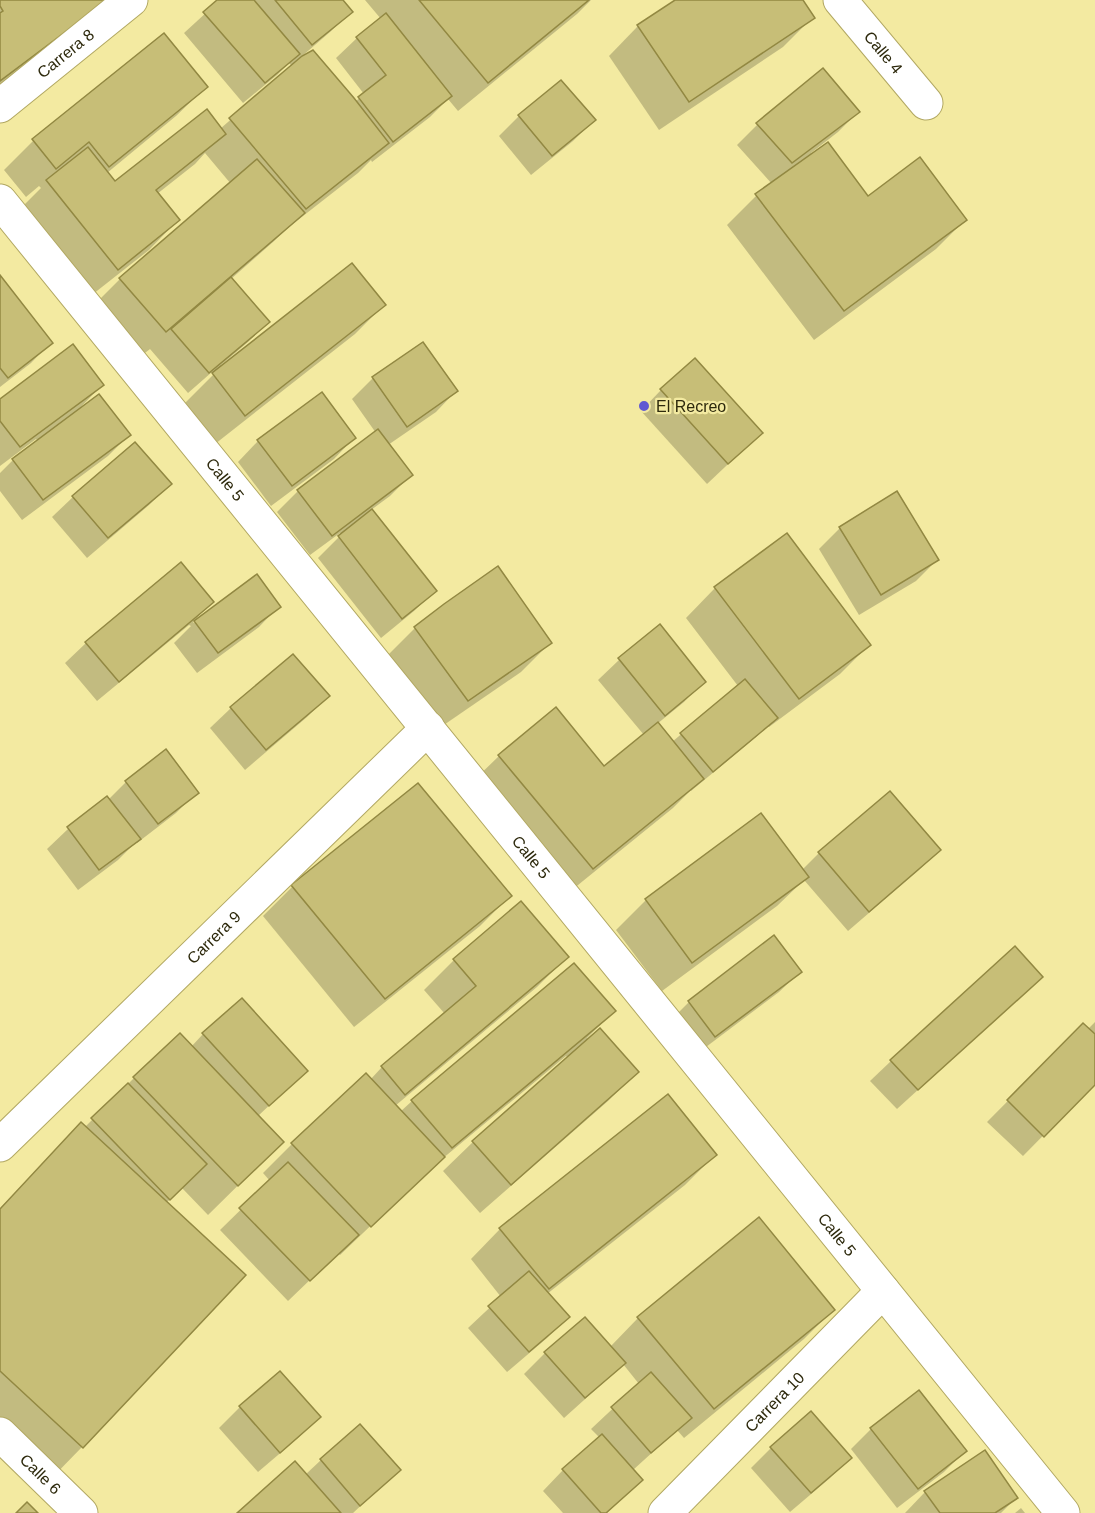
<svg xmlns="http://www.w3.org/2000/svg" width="1095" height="1513" font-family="Helvetica,sans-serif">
	<rect width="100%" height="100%" fill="#f3eaa1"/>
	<g fill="#0003">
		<path d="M0 0H109L0 86Z"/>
		<path d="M220 0H341L351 12 330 32 301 57 355 102 364 94 336 58 357 38 381 19 365 0H591L577 14 458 111 448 99 430 117 372 162 371 160 358 173 289 227 273 242 231 279 268 322 248 342 221 365 222 367 384 305 355 334 215 444 184 404 214 374 212 372 188 393 150 349 136 360 91 308 120 279 231 184 205 153 195 164 157 194 178 220 149 250 88 298 18 211 41 188 39 186 26 197 4 170 33 141 164 36 206 87 176 116 107 173 115 183 220 129 292 66 289 63 277 75 243 103 184 33Z"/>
		<path d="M678 0H801L813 17 783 47 659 130 609 56 638 26Z"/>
		<path d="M823 70 858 112 838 132 811 153 812 155 868 198 965 220 936 249 814 340 727 225 756 196 772 184 737 145 757 125Z"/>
		<path d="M519 116 594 120 573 141 531 175 499 136Z"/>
		<path d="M0 277 51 342 31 363 0 387Z"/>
		<path d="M422 344 456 391 436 412 388 445 411 475 390 496 371 510 435 591 414 611 381 638 318 558 342 534 340 533 310 555 277 512 298 491 376 433 352 399 373 378Z"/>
		<path d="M102 385 78 410 129 435 108 456 22 520 0 491V473L13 460 38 441 36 439 0 466V401Z"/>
		<path d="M661 390 761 433 707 484 641 411Z"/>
		<path d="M354 438 334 459 271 506 238 462 258 441Z"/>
		<path d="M135 444 170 484 149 505 87 558 52 517 73 497Z"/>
		<path d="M896 494 937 560 916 581 859 615 819 549 840 528Z"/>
		<path d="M257 576 279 606 259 627 197 673 174 643 191 626 189 625 97 701 65 663 86 643 212 602 193 622 194 623Z"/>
		<path d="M715 588 869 645 840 674 769 727 768 726 755 738 691 791V790L673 808 562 898 469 785 499 756 604 768 644 735 598 680 619 660 659 627 704 681 684 702 657 724 672 742 738 686 686 618Z"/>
		<path d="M415 628 550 643 521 672 438 729 386 657Z"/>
		<path d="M328 696 307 717 245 770 210 728 231 708Z"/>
		<path d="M126 782 197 792 176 813 137 843 136 842 118 860 78 890 47 849 68 829 107 798 108 800Z"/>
		<path d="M418 785 510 896 480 926 354 1027 263 916 292 887Z"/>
		<path d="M760 815 802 870 819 853 939 850 919 870 848 931 804 880 777 906 662 991 616 930 646 900Z"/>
		<path d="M521 903 567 957 537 987 395 1106 400 1112 412 1101 614 1011 587 1038 637 1072 608 1101 480 1213 443 1171 473 1142 568 1058 566 1056 430 1169 340 1255 338 1253 288 1301 220 1230 270 1181 263 1173 292 1144 370 1080 382 1067 445 1014 424 990 454 960Z"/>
		<path d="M800 972 779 992 694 1056 668 1023 689 1002Z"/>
		<path d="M1020 997 897 1109 870 1081 891 1061Z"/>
		<path d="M1095 1022V1083L1023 1156 987 1122 1083 1025 1088 1029Z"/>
		<path d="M203 1034 306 1071 258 1116 282 1142 208 1215 182 1188 166 1203 243 1275 82 1447 46 1484 0 1442V1208L81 1124 84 1128 134 1078 191 1047Z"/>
		<path d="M715 1155 685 1185 547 1294 568 1317 547 1338 507 1372 468 1328 501 1297 471 1259 500 1229Z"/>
		<path d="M833 1310 804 1339 684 1438 677 1430 633 1470 641 1480 607 1513H563L543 1491 563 1470 600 1438 591 1429 639 1384 623 1364 603 1383 564 1418 524 1374 545 1353 585 1319 610 1347 638 1318Z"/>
		<path d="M279 1373 319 1417 298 1438 258 1472 219 1428 240 1407Z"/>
		<path d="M360 1426 399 1470 353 1513H239L305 1475 321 1460Z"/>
		<path d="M871 1429 965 1451 944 1472 897 1508 851 1449Z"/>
		<path d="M771 1448 850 1458 830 1478 790 1512 751 1468Z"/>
		<path d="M925 1492 1016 1498 1001 1513H905Z"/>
		<path d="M1021 1508 1025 1513H1015Z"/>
	</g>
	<g fill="#c7be77" stroke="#928842" stroke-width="1.5">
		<path d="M0 0H108L0 81V13L3 11 0 6Z"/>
		<path d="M217 0H254L300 54 265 83 203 12Z"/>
		<path d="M275 0H343L353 12 312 45Z"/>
		<path d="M419 0H589L488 83Z"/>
		<path d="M675 0H803L815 18 689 102 637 25Z"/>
		<path d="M386 13 452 96 393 142 358 97 386 75 356 37Z"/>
		<path d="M164 33 208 87 109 167 89 142 56 169 32 139Z"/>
		<path d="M313 50 354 98 389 143 306 209 229 118 302 56Z"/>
		<path d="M823 68 860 112 792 163 756 123Z"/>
		<path d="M561 80 596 120 552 156 518 115Z"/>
		<path d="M207 109 226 134 156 190 180 220 118 270 46 180 88 147 115 181Z"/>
		<path d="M828 142 868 196 920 157 967 220 844 311 755 194Z"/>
		<path d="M257 159 305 213 166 332 119 278Z"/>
		<path d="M352 263 386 305 245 416 212 373Z"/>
		<path d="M0 275 53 343 8 378 0 368Z"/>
		<path d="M231 277 270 322 209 373 171 329Z"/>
		<path d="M423 342 458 391 407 427 372 377Z"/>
		<path d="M73 344 104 385 20 447 0 421V399Z"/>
		<path d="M695 358 763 433 728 464 660 389Z"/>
		<path d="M322 392 356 438 292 486 257 440Z"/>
		<path d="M99 394 131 435 43 500 12 459Z"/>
		<path d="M378 429 413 475 332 536 297 490Z"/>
		<path d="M135 442 172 484 108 538 72 496Z"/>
		<path d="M897 491 939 560 881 595 839 527Z"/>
		<path d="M372 509 437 591 402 619 338 536Z"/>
		<path d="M787 533 871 645 799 699 714 587Z"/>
		<path d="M181 562 214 602 119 682 85 642Z"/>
		<path d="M498 566 552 643 468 701 414 627 444 604Z"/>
		<path d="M257 574 281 607 218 653 194 621Z"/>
		<path d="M660 624 706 682 665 716 618 658Z"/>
		<path d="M293 654 330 696 266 750 230 707Z"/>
		<path d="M745 679 778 718 713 772 680 733Z"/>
		<path d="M556 707 604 766 658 722 704 779 593 869 498 755Z"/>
		<path d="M166 749 199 793 158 824 125 781Z"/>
		<path d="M418 783 512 896 385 999 291 885Z"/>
		<path d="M890 791 941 850 869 912 818 852Z"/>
		<path d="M107 796 141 839 99 870 67 827Z"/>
		<path d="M761 813 809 877 692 963 645 899Z"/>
		<path d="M521 901 569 957 405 1095 381 1066 476 986 453 959Z"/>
		<path d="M774 935 802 972 715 1037 688 1001Z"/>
		<path d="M1015 946 1043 977 918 1090 890 1060Z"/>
		<path d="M574 963 616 1011 452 1148 411 1100Z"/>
		<path d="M242 998 308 1071 269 1106 202 1033Z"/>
		<path d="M1083 1023 1095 1034V1085L1044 1137 1007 1100Z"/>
		<path d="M600 1028 639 1072 511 1185 472 1141Z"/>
		<path d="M180 1033 284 1142 238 1186 133 1077Z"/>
		<path d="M366 1073 445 1157 371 1227 291 1143Z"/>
		<path d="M128 1083 207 1164 170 1200 91 1118Z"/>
		<path d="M668 1094 717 1155 549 1289 499 1228Z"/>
		<path d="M81 1122 246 1275 83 1448 0 1371V1209Z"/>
		<path d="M288 1162 359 1235 310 1281 239 1208Z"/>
		<path d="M759 1217 835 1310 714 1409 637 1317Z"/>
		<path d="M529 1271 570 1317 529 1352 488 1306Z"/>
		<path d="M585 1317 626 1363 585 1398 544 1352Z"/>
		<path d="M280 1371 321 1417 280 1453 239 1406Z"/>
		<path d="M651 1372 692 1418 651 1453 611 1407Z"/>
		<path d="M919 1390 967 1451 918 1489 870 1428Z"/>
		<path d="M811 1411 852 1458 811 1493 770 1447Z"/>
		<path d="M360 1424 401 1470 360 1506 320 1459Z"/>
		<path d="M602 1434 643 1480 606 1513H601L562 1469Z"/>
		<path d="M985 1450 1018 1498 995 1513H940L924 1491Z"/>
		<path d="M295 1461 341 1513H237Z"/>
		<path d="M27 1502 38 1513H16Z"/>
	</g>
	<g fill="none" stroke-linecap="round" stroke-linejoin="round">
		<g stroke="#b2a862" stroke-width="35">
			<g id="street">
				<path id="s1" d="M840 0 926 103"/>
				<path id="s2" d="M0 106 131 0"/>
				<path id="s3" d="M0 201 1063 1513"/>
				<path id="s4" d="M0 1145 428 728"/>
				<path id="s5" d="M0 1434 81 1513"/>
				<path id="s6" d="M665 1513 883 1291"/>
			</g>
		</g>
		<use href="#street" stroke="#fff" stroke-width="33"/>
	</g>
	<circle fill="#6159d2" stroke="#f3eaa1" stroke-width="2" cx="644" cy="406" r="6"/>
	<g text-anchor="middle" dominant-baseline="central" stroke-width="4.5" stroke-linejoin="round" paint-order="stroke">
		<g font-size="16" fill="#2d290c" stroke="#f3eaa1">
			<text stroke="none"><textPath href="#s1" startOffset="68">Calle 4</textPath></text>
			<text stroke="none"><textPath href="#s2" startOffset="84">Carrera 8</textPath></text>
			<text stroke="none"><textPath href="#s3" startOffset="358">Calle 5</textPath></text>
			<text stroke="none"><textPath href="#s3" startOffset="844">Calle 5</textPath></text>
			<text stroke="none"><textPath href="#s4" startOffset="298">Carrera 9</textPath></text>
			<text stroke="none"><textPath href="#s3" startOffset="1330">Calle 5</textPath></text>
			<text stroke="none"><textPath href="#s6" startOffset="156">Carrera 10</textPath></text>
			<text stroke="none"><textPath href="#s5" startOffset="57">Calle 6</textPath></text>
		</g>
		<g font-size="16" fill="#2d290c" stroke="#f3eaa1" text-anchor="start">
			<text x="656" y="406">El Recreo</text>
		</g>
	</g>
</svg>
